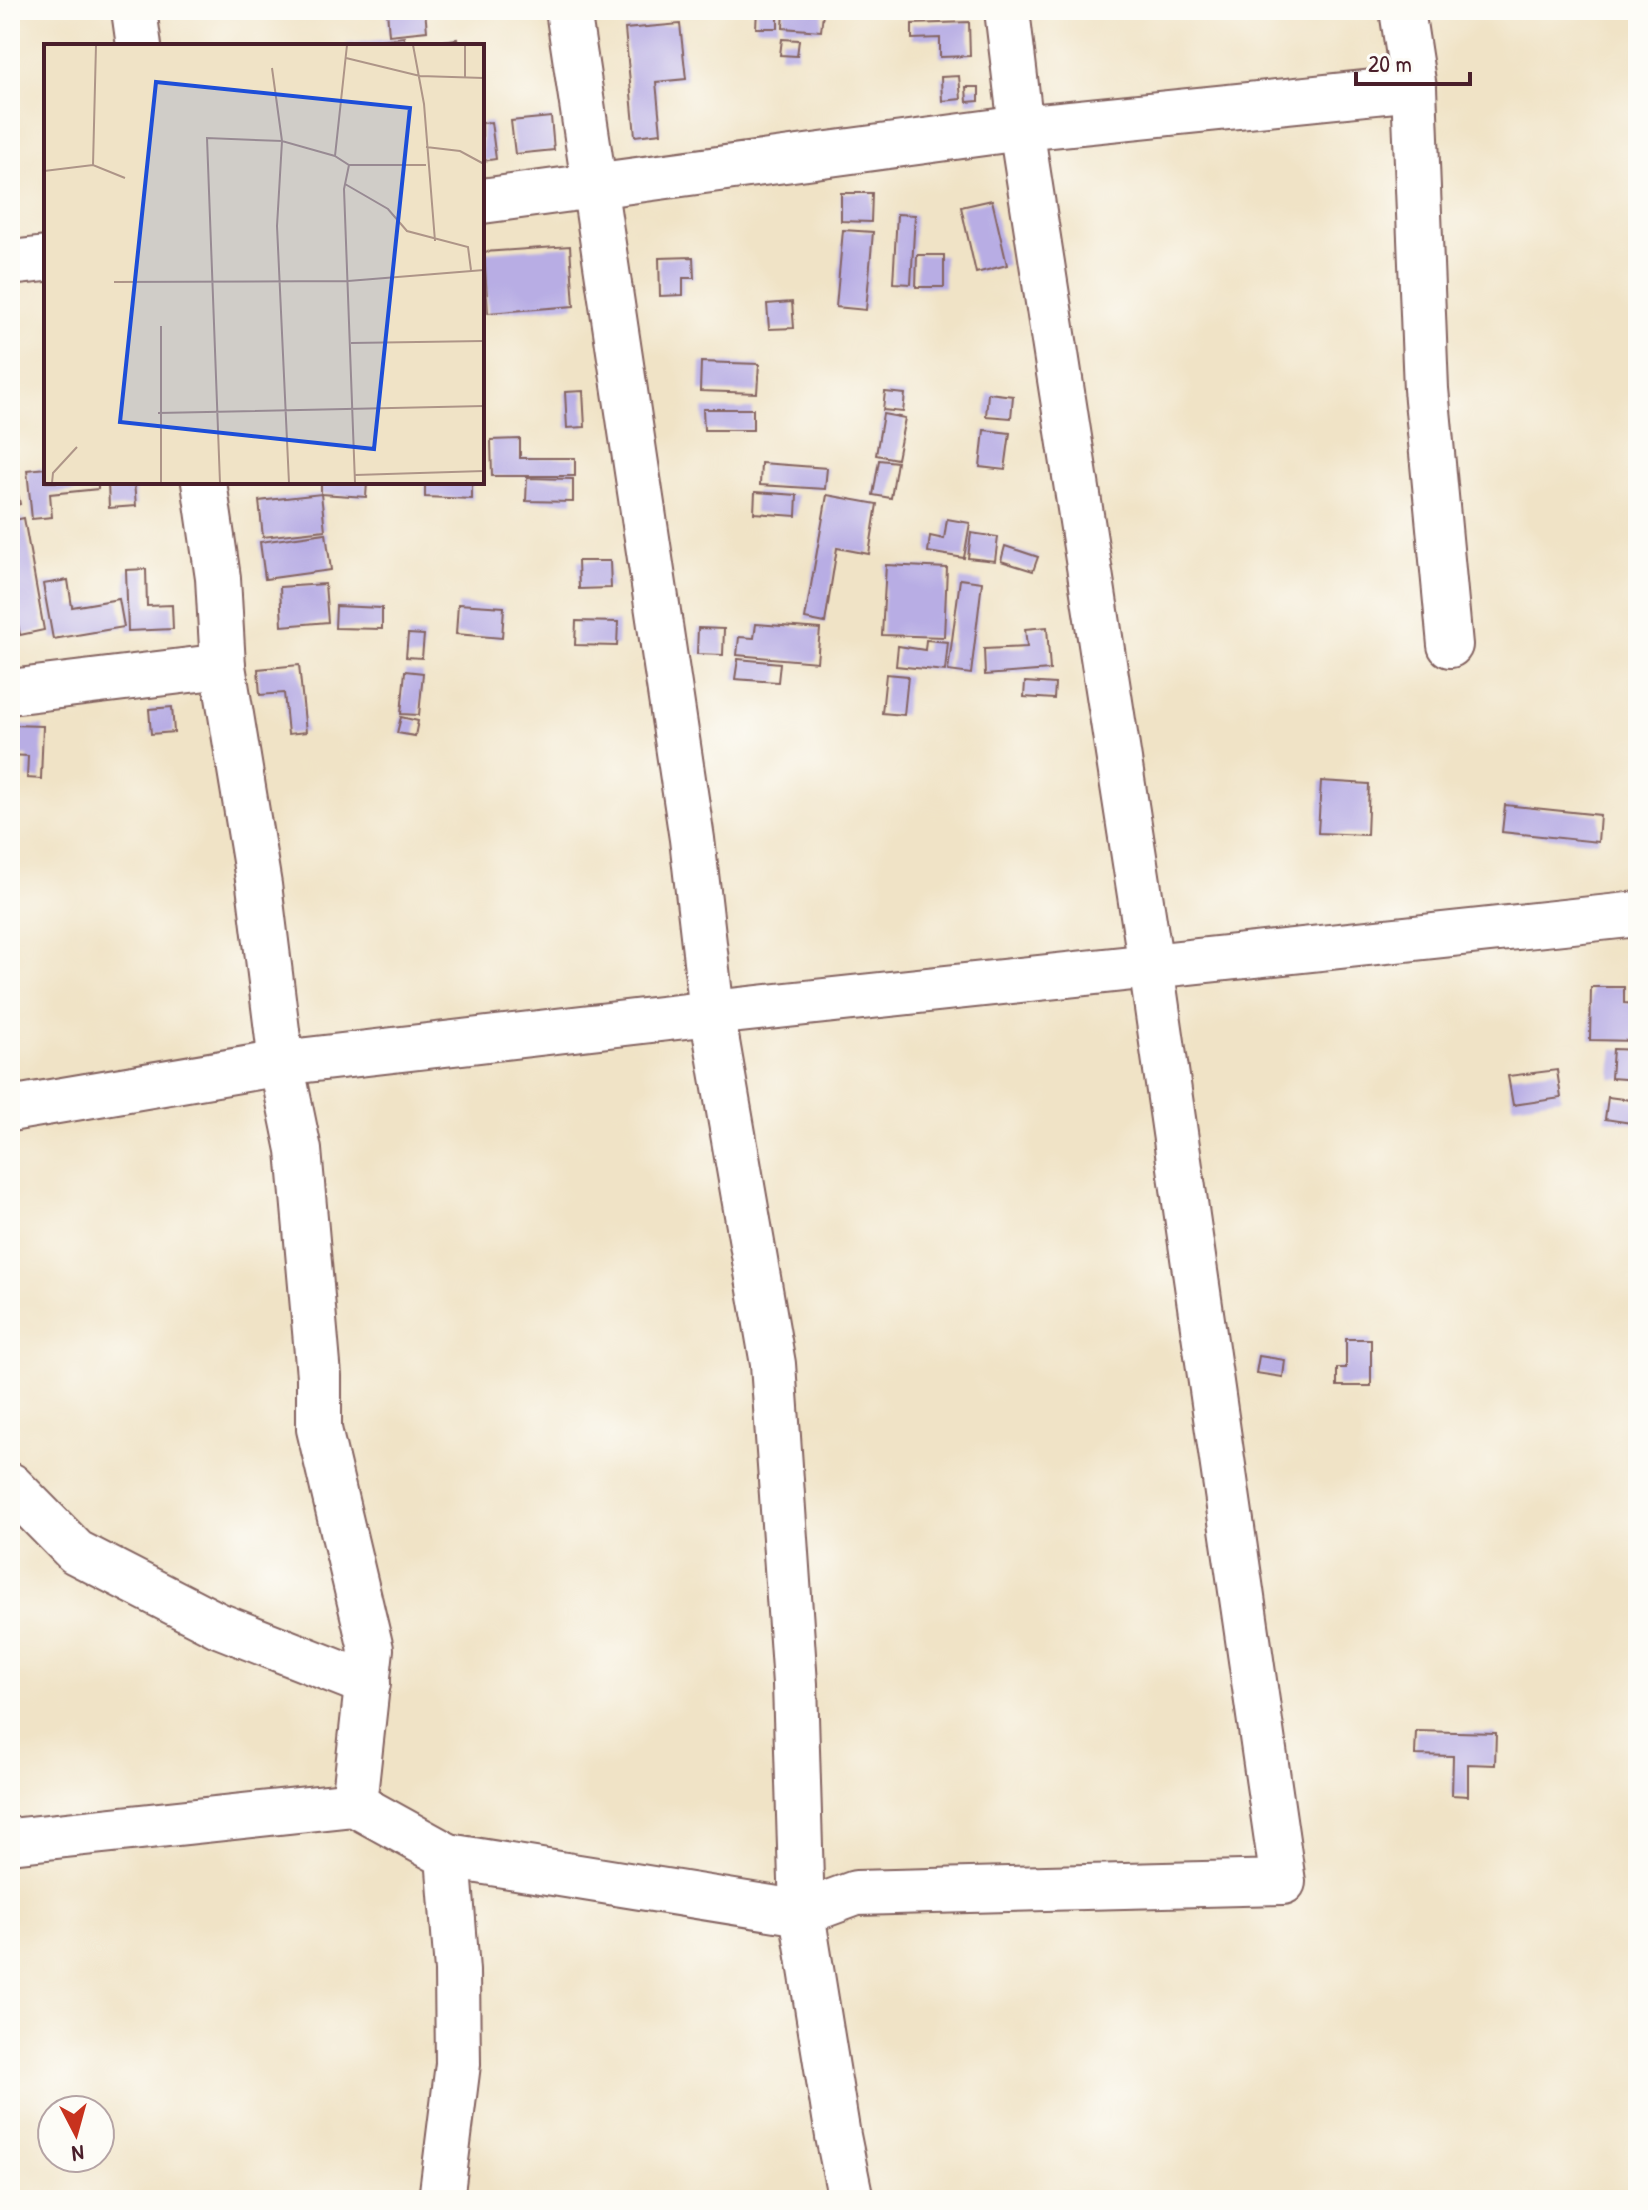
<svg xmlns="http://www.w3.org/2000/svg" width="1648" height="2210" font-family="'Patrick Hand',sans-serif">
	<rect width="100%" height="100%" fill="#fdfcf7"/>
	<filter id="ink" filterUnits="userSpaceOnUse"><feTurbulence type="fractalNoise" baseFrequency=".0125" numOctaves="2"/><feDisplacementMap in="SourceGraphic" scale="16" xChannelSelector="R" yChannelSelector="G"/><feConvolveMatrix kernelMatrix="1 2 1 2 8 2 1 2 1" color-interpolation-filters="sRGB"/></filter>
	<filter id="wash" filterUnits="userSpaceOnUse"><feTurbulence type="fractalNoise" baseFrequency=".006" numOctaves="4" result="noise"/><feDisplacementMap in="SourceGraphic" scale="32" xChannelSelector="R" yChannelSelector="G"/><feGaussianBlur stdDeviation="1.8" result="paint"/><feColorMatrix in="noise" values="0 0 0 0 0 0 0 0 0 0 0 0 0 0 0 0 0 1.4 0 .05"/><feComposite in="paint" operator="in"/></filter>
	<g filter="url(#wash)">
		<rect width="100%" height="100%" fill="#f0e3c6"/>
		<g id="blocks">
			<g fill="#b8ade4">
				<path d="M387 10H425L427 31 389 35Z"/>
				<path d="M757 10H778V28H756Z"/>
				<path d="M784 10 823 13 821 31 783 28Z"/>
				<path d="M969 22 970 56 940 57V38L912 39V24Z"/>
				<path d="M680 24 686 79 656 82 661 133 635 136 625 29Z"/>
				<path d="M404 37 405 46H346V44Z"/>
				<path d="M457 39 458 46H435V42Z"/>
				<path d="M782 39 799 40 797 56 780 55Z"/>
				<path d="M959 76 961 99 942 101 941 77Z"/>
				<path d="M966 87H979V101L967 102Z"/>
				<path d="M551 117 554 150 515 154 511 121Z"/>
				<path d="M491 122 496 159 482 161V123Z"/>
				<path d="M841 193H872L871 222 841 221Z"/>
				<path d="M992 200 1007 265 976 273 961 207Z"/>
				<path d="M897 214 915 215 911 284 893 283Z"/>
				<path d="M843 230 873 232 866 310 836 307Z"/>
				<path d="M570 246 574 306 488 313 484 252Z"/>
				<path d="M917 255H944V287H916Z"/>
				<path d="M693 257 694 278H683V295L660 296 659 258Z"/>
				<path d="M792 302 794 328 769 329 767 304Z"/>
				<path d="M701 362 759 364 757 393 700 391Z"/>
				<path d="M583 391 585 427 567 428 565 392Z"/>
				<path d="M885 392 905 394 903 412 883 410Z"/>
				<path d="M988 393 1013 396 1011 418 986 416Z"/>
				<path d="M703 409H753V430H704Z"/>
				<path d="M883 414 905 418 897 459 876 455Z"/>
				<path d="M984 430 1010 433 1005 470 980 467Z"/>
				<path d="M520 439V458H575V476H492L491 440Z"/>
				<path d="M879 460 897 462 891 498 873 495Z"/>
				<path d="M761 463 827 468 825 489 760 485Z"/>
				<path d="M46 468V482H98V489L50 494 52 517 32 519 27 470Z"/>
				<path d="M14 475 20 504 10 507V476Z"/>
				<path d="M527 478 573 479V502L526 501Z"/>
				<path d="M108 482H134L136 506 109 508Z"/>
				<path d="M321 482H367L366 497 321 494Z"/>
				<path d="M425 482H472V499L425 497Z"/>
				<path d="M755 492 797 495 796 516 754 513Z"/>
				<path d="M321 494 325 530 263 537 259 501Z"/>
				<path d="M827 495 877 504 869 554 837 548 825 623 805 619Z"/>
				<path d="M24 518 44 630 20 635 10 581V521Z"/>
				<path d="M947 519 970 523 964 558 928 552 930 536 944 539Z"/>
				<path d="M326 533 331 570 265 579 260 542Z"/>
				<path d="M971 533 998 537 995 561 968 558Z"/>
				<path d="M1005 546 1038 557 1033 571 1001 561Z"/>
				<path d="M578 561H610L611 588 579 589Z"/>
				<path d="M886 565 947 568 944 637 882 635Z"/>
				<path d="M146 569 147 606 172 605 173 629 128 631 126 570Z"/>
				<path d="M960 579 982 582 971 674 948 671Z"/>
				<path d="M68 580 72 607 119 599 124 627 53 639 43 584Z"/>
				<path d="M325 584 328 622 282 626 280 587Z"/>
				<path d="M458 604 504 607 502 638 456 634Z"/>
				<path d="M336 606 382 608V629L335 628Z"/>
				<path d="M576 621 618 622 617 646 575 645Z"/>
				<path d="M756 624 820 629 817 662 737 655 739 637 754 638Z"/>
				<path d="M1047 627 1050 670 985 675 984 649 1027 647 1025 629Z"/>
				<path d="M698 628 724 629 723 655 697 654Z"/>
				<path d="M408 634 424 635 422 658 406 657Z"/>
				<path d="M926 640 948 642 945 671 896 666 898 646 925 650Z"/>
				<path d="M738 659 780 663 778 682 735 679Z"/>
				<path d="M299 665 306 732 288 734 284 693 260 695 258 669Z"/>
				<path d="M405 671 423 673 419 715 401 714Z"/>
				<path d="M886 674 908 676 904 715 882 713Z"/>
				<path d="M1025 682 1055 684 1054 699 1024 697Z"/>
				<path d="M172 707 174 732 151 734 149 709Z"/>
				<path d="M401 717 418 721 415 736 397 733Z"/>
				<path d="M10 725 43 726 41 779 27 778 28 756 10 755Z"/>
				<path d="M1321 781 1369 784 1367 835 1318 833Z"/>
				<path d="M1505 805 1600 815 1598 842 1502 832Z"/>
				<path d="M1591 987H1624V1003L1638 1004V1041L1590 1040Z"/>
				<path d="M1613 1049 1638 1050V1080L1611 1078Z"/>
				<path d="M1557 1070 1561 1098 1513 1105 1508 1076Z"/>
				<path d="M1608 1097 1638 1101V1124L1605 1119Z"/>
				<path d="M1346 1339H1371V1386H1337V1368H1346Z"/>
				<path d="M1259 1356 1285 1360 1283 1377 1256 1373Z"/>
				<path d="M1416 1731 1496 1733 1495 1765 1468 1764V1796L1452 1795 1453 1756 1415 1755Z"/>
			</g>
		</g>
	</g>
	<g filter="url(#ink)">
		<use href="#blocks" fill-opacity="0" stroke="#846461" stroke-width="2"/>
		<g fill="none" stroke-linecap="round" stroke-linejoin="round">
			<g stroke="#846461" stroke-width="48">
				<g id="minor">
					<path d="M134 10 139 46"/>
					<path d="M1402 10 1414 88 1426 389 1450 645"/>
					<path d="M482 201 1021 128 1414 88"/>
					<path d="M10 263 46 259"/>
					<path d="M204 482 218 578 223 666 259 885 281 1063 299 1150 319 1376V1429L371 1649 354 1804"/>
					<path d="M10 692 223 666"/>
					<path d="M10 1109 281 1063 712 1013 1638 914"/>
					<path d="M10 1485 76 1552 218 1625 368 1684"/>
					<path d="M10 1841 354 1804 448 1856 457 1971 458 2064 441 2200"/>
					<path d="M448 1856 802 1913 795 1684 773 1364 712 1013 692 839 568 10"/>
					<path d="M851 2200 838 2136 802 1913 856 1893 1283 1882 1151 966 1021 128 1007 10"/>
				</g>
			</g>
			<use href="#minor" stroke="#fff" stroke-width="44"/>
		</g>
	</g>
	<g transform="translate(44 44)">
		<rect width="440" height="440" fill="#f0e3c6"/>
		<path fill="none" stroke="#ae9588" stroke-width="2" d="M303 1 291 112 305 121H382M369 1 380 60 391 197M302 14 376 32 440 34M421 34V1M382 103 416 107 440 120M49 121 52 1M305 121 300 145 311 439M0 127 49 121 81 134M301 140 344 165 363 187 424 203 427 226M70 238 304 237 440 226M307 299 440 297M114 369 440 362M311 431 440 427M8 439 9 429 33 403M117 439V282M176 439 163 94 238 97 228 24M245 439 233 182 238 97 291 112"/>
		<path fill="#1d4ed8" fill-opacity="0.15" stroke="#1d4ed8" stroke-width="4" d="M112 38 366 64 330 405 76 378Z"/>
		<rect width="440" height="440" fill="none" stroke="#4a1f2b" stroke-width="4"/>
	</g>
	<rect width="1648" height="2210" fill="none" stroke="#fdfcf7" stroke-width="40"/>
	<g transform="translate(76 2134) rotate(174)"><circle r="38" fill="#fdfcf7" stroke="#b5a4a5" stroke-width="2"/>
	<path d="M0-6L14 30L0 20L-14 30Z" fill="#c8321e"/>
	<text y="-12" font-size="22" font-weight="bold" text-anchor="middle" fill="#4a1f2b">N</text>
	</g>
	<path d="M1356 72v12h114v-12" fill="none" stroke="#4a1f2b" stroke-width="4"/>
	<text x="1368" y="72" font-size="24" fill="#4a1f2b" stroke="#fdfcf7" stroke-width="6" paint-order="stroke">20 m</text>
</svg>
